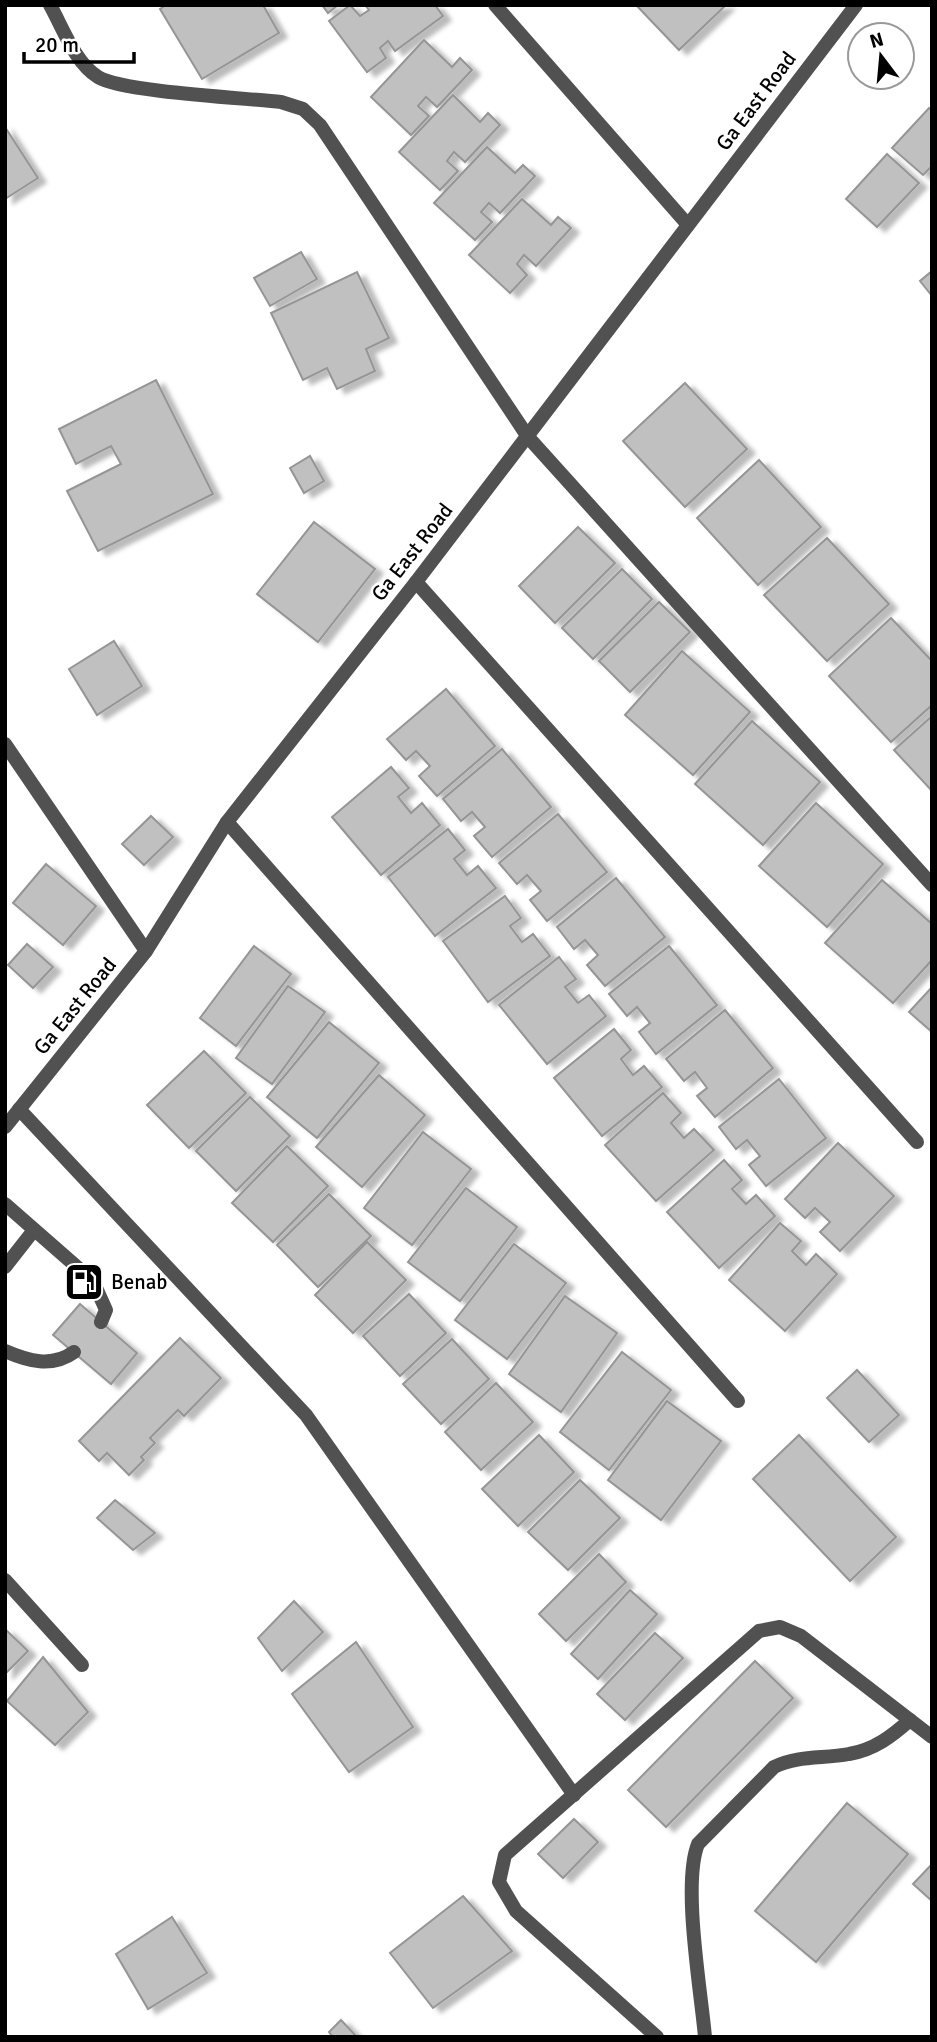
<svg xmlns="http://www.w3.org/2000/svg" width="937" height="2042" font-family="Signika,sans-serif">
	<defs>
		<filter id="shadow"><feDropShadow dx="8" dy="4.5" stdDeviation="2" flood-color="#0004"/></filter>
	</defs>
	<rect width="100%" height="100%" fill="#fff"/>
	<g fill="#c0c0c0" stroke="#959595" stroke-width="2" filter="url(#shadow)">
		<path d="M166 5H263L279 33 202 79 160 9Z"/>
		<path d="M322 5H338L328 13Z"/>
		<path d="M350 5 360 16 369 10 365 5H435L443 16 395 51 388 41 380 48 386 58 367 72 329 21Z"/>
		<path d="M636 5H726L679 50Z"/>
		<path d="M424 40 452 67 460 58 472 70 437 107 426 97 418 106 429 116 411 135 371 97Z"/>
		<path d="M453 95 480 122 488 113 500 125 465 162 454 152 447 161 458 171 440 190 399 152Z"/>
		<path d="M929 108 932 110V166L923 175 892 148Z"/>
		<path d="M5 127 38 178 5 199Z"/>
		<path d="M487 147 515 173 523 165 535 176 500 213 489 203 481 212 492 222 475 240 434 203Z"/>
		<path d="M887 154 919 183 877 227 846 199Z"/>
		<path d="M522 199 551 225 558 217 571 228 536 266 524 255 517 264 527 275 510 293 469 255Z"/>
		<path d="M301 252 317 279 270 306 254 278Z"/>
		<path d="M932 271V296L920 281Z"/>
		<path d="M357 272 389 338 366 349 375 371 337 389 327 368 303 380 271 313Z"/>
		<path d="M156 380 213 494 98 551 67 491 121 464 111 446 76 464 59 429Z"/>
		<path d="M685 383 747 449 685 507 623 441Z"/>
		<path d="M310 456 324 481 304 493 290 468Z"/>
		<path d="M759 460 821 527 758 585 697 518Z"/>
		<path d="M314 522 375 569 318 642 257 594Z"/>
		<path d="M578 527 615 563 555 623 519 586Z"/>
		<path d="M827 538 889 604 827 661 764 595Z"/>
		<path d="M622 569 652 599 593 659 562 628Z"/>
		<path d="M659 602 690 632 630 692 599 661Z"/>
		<path d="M891 618 932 661V705L891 742 829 676Z"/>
		<path d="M114 641 142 686 97 715 69 669Z"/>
		<path d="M682 651 750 712 693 775 625 715Z"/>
		<path d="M446 689 495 746 437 796 419 776 430 766 416 751 406 760 387 739Z"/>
		<path d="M932 716V791L894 750Z"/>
		<path d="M752 721 820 782 763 845 695 784Z"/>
		<path d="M502 749 551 807 492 857 474 836 485 827 472 812 461 821 443 799Z"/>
		<path d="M391 767 409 788 398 797 411 813 422 803 440 825 381 875 332 817Z"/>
		<path d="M816 803 883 864 827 927 759 866Z"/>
		<path d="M558 814 607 872 547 921 530 900 541 891 527 875 517 884 499 863Z"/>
		<path d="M151 816 173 837 144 865 122 844Z"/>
		<path d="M448 829 465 850 454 859 467 875 478 866 496 888 435 936 388 877Z"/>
		<path d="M46 864 96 906 63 945 13 903Z"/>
		<path d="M616 878 665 937 605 986 587 965 598 955 585 940 574 949 557 927Z"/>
		<path d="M882 880 932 924V960L893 1003 825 943Z"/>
		<path d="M505 896 521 918 510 926 522 942 533 934 550 956 488 1002 443 941Z"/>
		<path d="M27 944 53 967 33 988 8 965Z"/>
		<path d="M254 946 291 974 236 1046 200 1018Z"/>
		<path d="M669 946 717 1005 656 1054 639 1032 650 1023 637 1007 627 1016 609 994Z"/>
		<path d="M559 957 576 979 565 987 578 1003 589 995 606 1016 547 1064 499 1005Z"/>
		<path d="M288 986 325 1012 272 1084 236 1058Z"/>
		<path d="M932 987V1032L909 1012Z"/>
		<path d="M725 1010 773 1068 715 1117 697 1096 707 1088 695 1072 684 1081 666 1059Z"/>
		<path d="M329 1022 379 1063 317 1138 267 1097Z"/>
		<path d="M614 1029 631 1050 621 1059 633 1075 644 1066 662 1087 602 1136 554 1078Z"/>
		<path d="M204 1051 246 1093 189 1148 147 1105Z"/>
		<path d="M379 1075 425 1115 362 1187 316 1147Z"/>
		<path d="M779 1079 826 1138 766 1186 749 1165 760 1156 747 1140 736 1149 719 1127Z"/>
		<path d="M663 1093 681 1113 671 1123 684 1138 694 1129 714 1150 656 1201 605 1145Z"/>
		<path d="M250 1097 290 1136 236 1191 196 1151Z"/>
		<path d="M423 1132 471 1169 412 1245 364 1208Z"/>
		<path d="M838 1143 894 1196 840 1251 820 1232 830 1222 815 1208 805 1218 785 1199Z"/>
		<path d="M287 1146 328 1186 273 1242 232 1203Z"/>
		<path d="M724 1160 742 1180 732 1189 746 1204 756 1195 775 1216 719 1268 667 1212Z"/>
		<path d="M466 1188 517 1227 460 1301 408 1262Z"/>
		<path d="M329 1194 371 1236 318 1287 277 1245Z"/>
		<path d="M780 1223 801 1241 792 1251 806 1265 816 1254 837 1274 785 1331 729 1280Z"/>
		<path d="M367 1242 406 1280 353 1333 315 1295Z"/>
		<path d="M514 1244 566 1283 507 1359 455 1320Z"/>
		<path d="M409 1294 446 1333 400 1376 363 1336Z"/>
		<path d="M565 1296 617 1333 561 1412 509 1374Z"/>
		<path d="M80 1304 137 1353 111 1384 53 1335Z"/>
		<path d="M180 1338 221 1378 184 1416 178 1410 150 1438 155 1443 141 1457 144 1460 129 1475 107 1453 99 1461 79 1441Z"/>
		<path d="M452 1339 489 1379 441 1424 403 1384Z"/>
		<path d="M622 1352 671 1390 609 1470 560 1432Z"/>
		<path d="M857 1370 899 1415 869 1442 827 1398Z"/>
		<path d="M496 1383 533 1422 481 1470 445 1432Z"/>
		<path d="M667 1401 721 1441 661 1520 608 1480Z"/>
		<path d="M539 1435 574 1472 518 1526 482 1489Z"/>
		<path d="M799 1435 896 1537 850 1581 753 1479Z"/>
		<path d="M580 1480 620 1518 568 1570 528 1532Z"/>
		<path d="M115 1500 155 1533 133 1550 97 1518Z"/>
		<path d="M599 1554 626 1582 566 1641 539 1614Z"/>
		<path d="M630 1590 657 1614 598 1679 571 1654Z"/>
		<path d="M294 1601 323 1632 282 1671 258 1638Z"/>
		<path d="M5 1629 28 1651 5 1674Z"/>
		<path d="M655 1633 683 1658 625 1720 597 1694Z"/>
		<path d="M356 1642 413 1727 349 1772 292 1694Z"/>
		<path d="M43 1657 88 1712 55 1745 7 1701Z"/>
		<path d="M755 1661 793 1698 666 1827 628 1790Z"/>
		<path d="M847 1803 908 1854 816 1962 755 1911Z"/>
		<path d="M574 1819 598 1842 563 1878 538 1854Z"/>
		<path d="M932 1864V1901L913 1884Z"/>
		<path d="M463 1896 512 1951 433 2008 390 1953Z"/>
		<path d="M172 1917 207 1973 148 2009 116 1954Z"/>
		<path d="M341 2020 357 2037H333L329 2032Z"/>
	</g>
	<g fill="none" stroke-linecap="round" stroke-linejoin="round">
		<g stroke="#515151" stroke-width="14">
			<path d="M50 5C63 28 75 63 98 77 122 92 245 98 281 102L303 109 320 125 528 437"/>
			<path d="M5 1204 93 1281 106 1310 101 1322"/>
			<path d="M5 1267 34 1230"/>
			<path d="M5 1351C28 1361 52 1368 74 1352"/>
			<path d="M5 1580 82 1665"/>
			<path d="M705 2037C701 1991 682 1884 698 1844L774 1767C798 1755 823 1759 849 1754 874 1750 892 1736 910 1720"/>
		</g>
		<g stroke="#515151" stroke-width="14">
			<path d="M495 5 688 225"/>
			<path d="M528 437 932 885"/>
			<path d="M416 582 917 1142"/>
			<path d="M5 744 146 951"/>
			<path d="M227 822 738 1401"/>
			<path d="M19 1109 306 1415 574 1795"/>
			<path d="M657 2037 516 1911 499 1882 505 1855 759 1631 780 1627 801 1636 932 1737"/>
		</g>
		<path stroke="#515151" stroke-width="14" d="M5 1127 146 951 227 822 416 582 856 5"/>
	</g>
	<defs>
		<g id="fuel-square" transform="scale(2.0125)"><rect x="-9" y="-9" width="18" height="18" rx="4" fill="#000" stroke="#fff"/><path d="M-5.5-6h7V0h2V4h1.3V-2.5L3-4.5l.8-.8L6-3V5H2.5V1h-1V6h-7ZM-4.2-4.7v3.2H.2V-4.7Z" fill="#fff"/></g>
	</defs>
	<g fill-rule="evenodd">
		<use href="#fuel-square" x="84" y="1282"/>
	</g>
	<g text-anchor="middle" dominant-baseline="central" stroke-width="5" stroke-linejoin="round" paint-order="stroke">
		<g font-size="21" fill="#000" stroke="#fff">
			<text transform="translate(756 101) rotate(-53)">Ga East Road</text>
			<text transform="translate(412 552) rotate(-52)">Ga East Road</text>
			<text transform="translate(75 1006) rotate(-51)">Ga East Road</text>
		</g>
		<g font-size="21" fill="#000" stroke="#fff" text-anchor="start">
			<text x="111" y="1282">Benab</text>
		</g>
	</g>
	<rect width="937" height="2042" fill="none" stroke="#000000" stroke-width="14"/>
	<g transform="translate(881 56) rotate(344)"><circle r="33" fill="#ffffff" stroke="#999999" stroke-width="2"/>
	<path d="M0-5L12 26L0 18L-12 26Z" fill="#000000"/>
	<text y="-10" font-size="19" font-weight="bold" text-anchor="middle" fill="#000000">N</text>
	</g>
	<path d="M24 52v10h110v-10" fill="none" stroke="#000000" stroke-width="3.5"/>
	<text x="35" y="52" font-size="21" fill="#000000" stroke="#ffffff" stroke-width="5" paint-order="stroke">20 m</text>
</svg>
